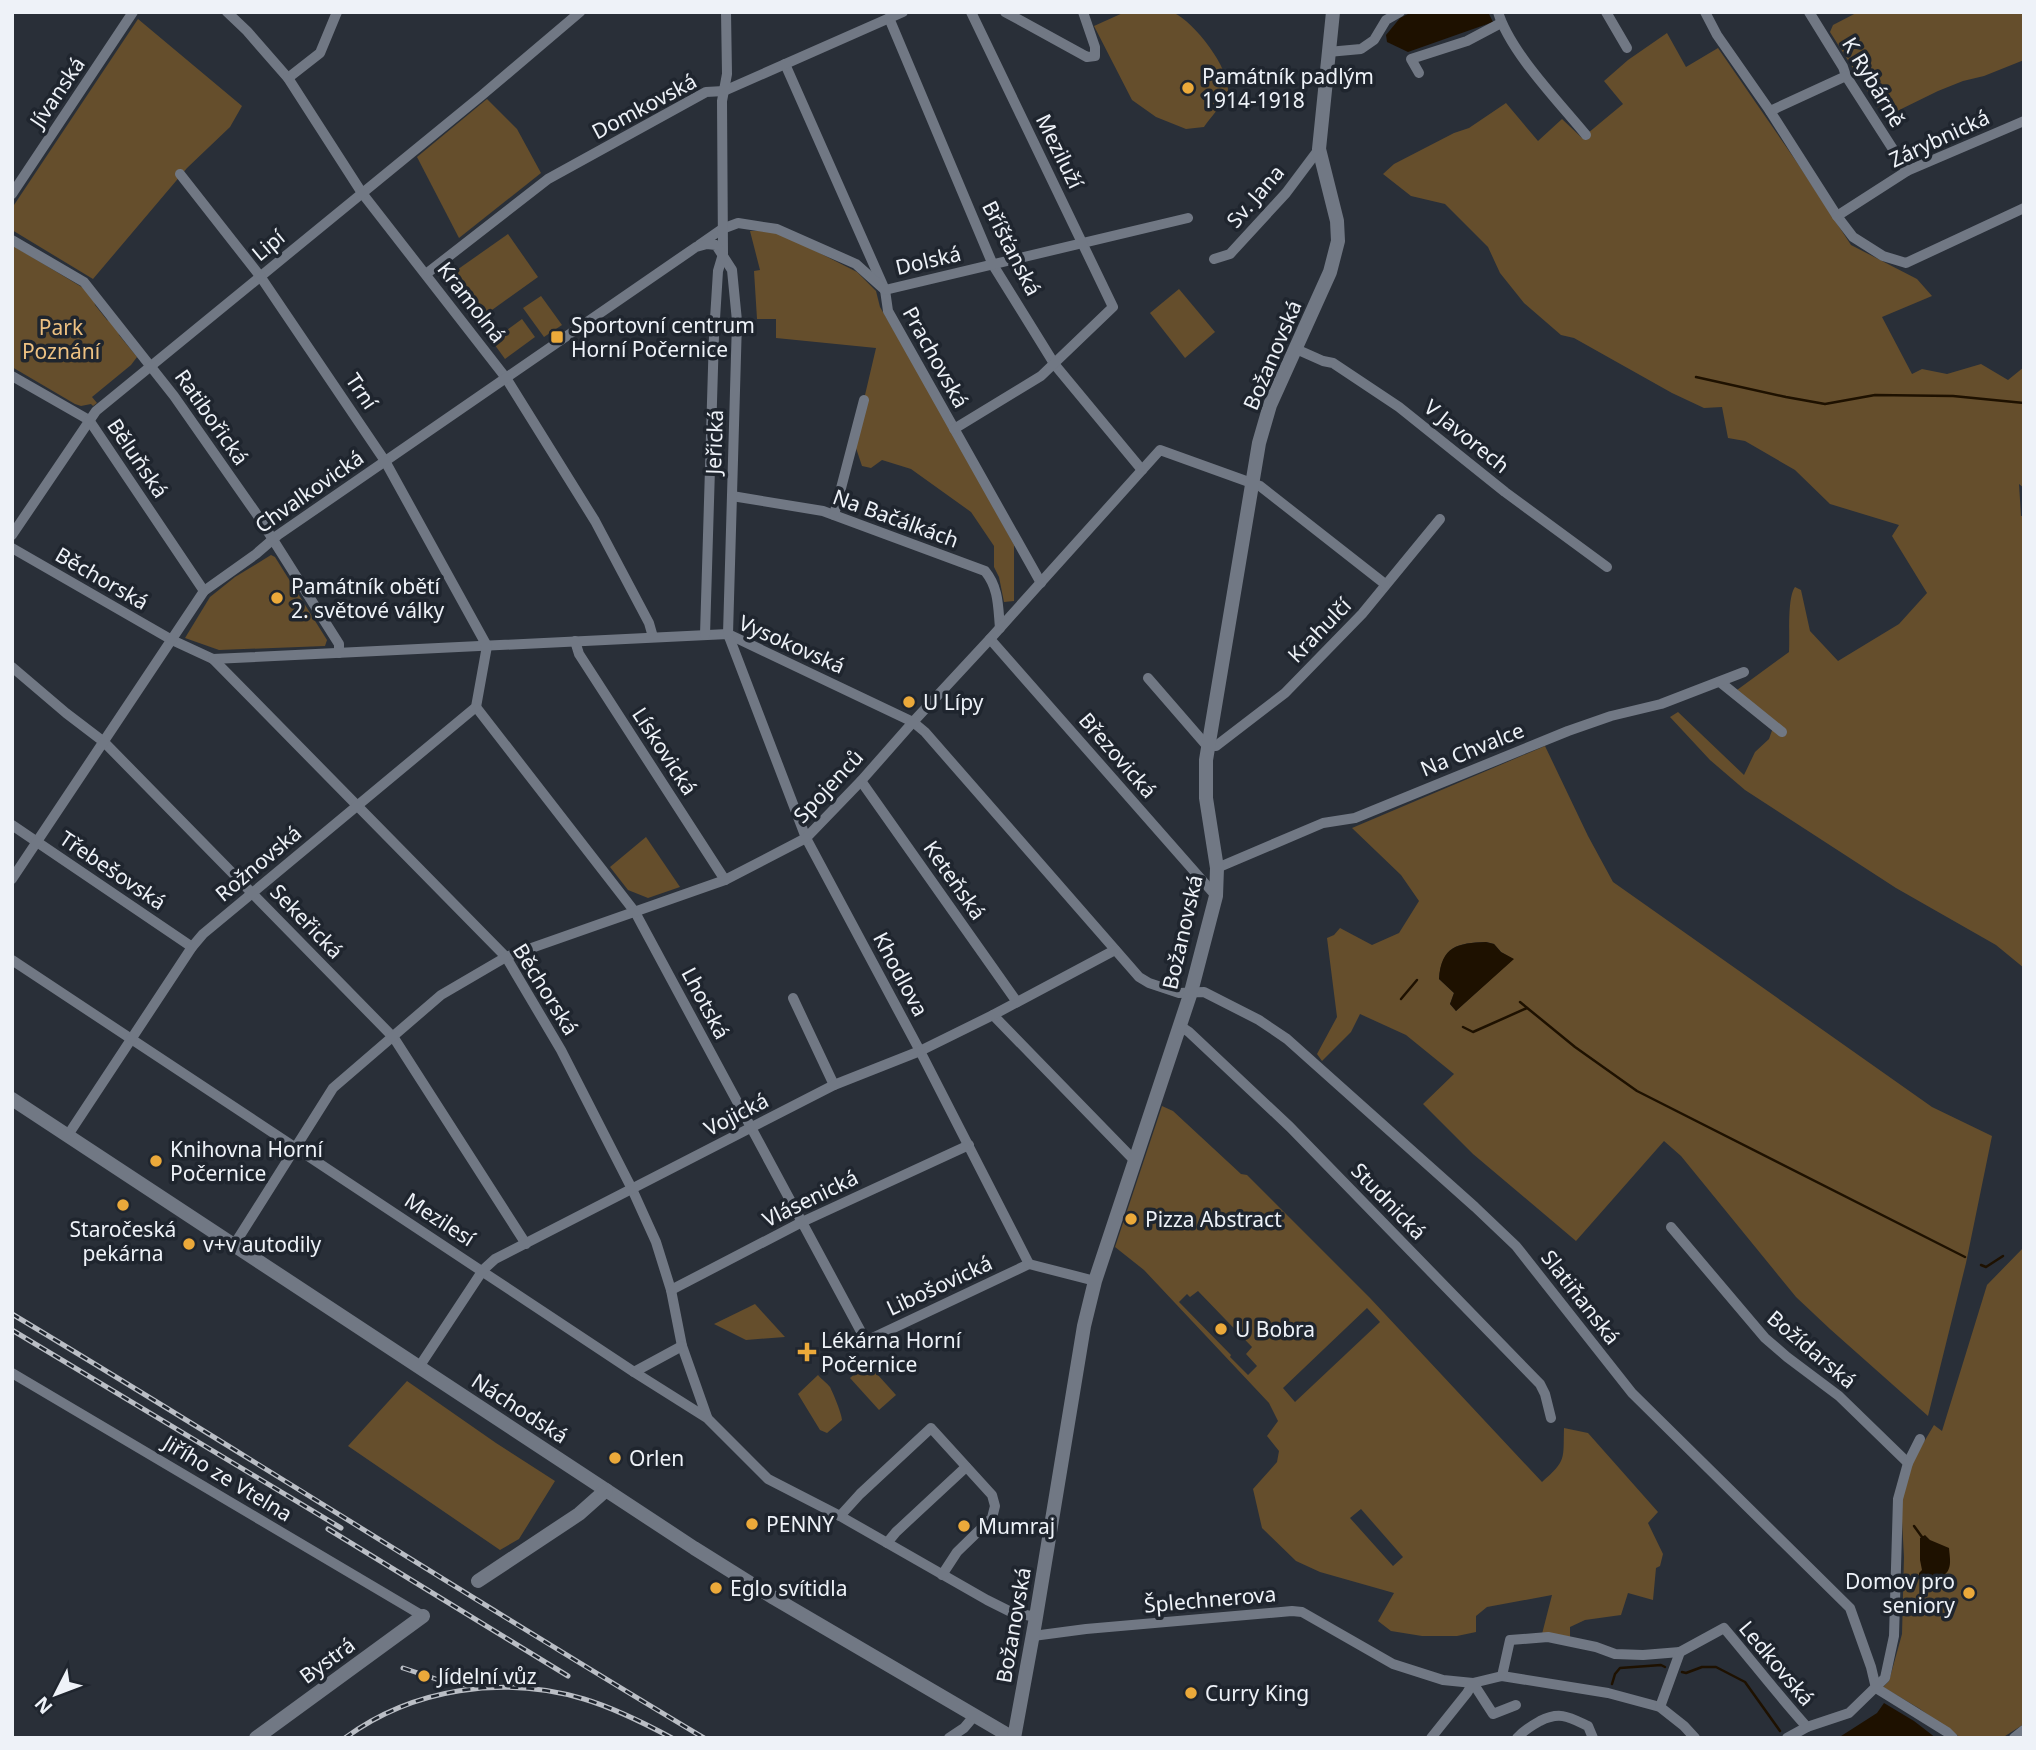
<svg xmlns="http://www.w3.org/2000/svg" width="2036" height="1750" font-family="'Noto Sans',sans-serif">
	<rect width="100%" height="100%" fill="#292f38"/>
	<g fill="#654e2c" fill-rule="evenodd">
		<path d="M1125 12C1135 12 1166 10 1174 13 1194 22 1230 68 1228 91 1227 100 1210 118 1204 127L1186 129 1156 117 1132 100 1094 26Z"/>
		<path d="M1858 12 1870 14 1874 12H2024V60L1984 76 1963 81 1938 91 1887 116 1882 114 1830 32 1833 25Z"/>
		<path d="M138 19 242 106 230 127 187 168 93 279 12 230V208Z"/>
		<path d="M1667 33 1686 67 1718 48 1796 161 1851 245 1917 279 1932 296 1882 317 1912 374 1922 369 1947 374 1981 364 2008 380 2024 367V488L2019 484 2021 516H2024V968L1996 945 1896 888 1745 790 1710 760 1670 717 1678 712 1744 775 1755 752 1769 739 1775 722 1737 690 1789 652C1790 636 1787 598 1795 587L1801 590 1810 631 1838 661 1899 624 1927 593 1892 536 1899 525 1830 504 1795 470 1745 441 1728 438 1722 407 1704 408 1672 393 1574 338 1561 335 1524 303 1500 273 1488 247 1445 204 1411 196 1383 174 1394 164 1454 133 1469 128 1506 103 1538 141 1562 119 1582 138 1623 104 1604 81 1628 60Z"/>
		<path d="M487 99 517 129 541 173 459 238 417 157Z"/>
		<path d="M750 231H776L857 272 876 291 880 307 950 426 1014 545V601L1004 602 999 577 994 567V546L971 512 911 469 882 460 871 468 862 466 854 442 876 348 776 338V319H757L754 271 760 270Z"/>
		<path d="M508 234 538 277 485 315 454 272Z"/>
		<path d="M12 245 85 289 94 299 95 305 107 320 112 322 118 329 119 335 137 357 131 365 92 397 97 403 93 406 91 404 81 406 75 404 12 367Z"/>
		<path d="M1179 289 1215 332 1185 358 1150 313Z"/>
		<path d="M541 296 562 325 544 337 523 308Z"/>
		<path d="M522 319 535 337 505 359 492 341Z"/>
		<path d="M271 555 275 557 327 640 325 646 219 650 185 638 210 597 235 577Z"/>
		<path d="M1545 746 1588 836 1613 882 1932 1107 1992 1136 1966 1263 1928 1416 1830 1329 1796 1297 1681 1156 1664 1141 1576 1241 1473 1154 1423 1104 1454 1074 1406 1035 1360 1014 1351 1032 1322 1061 1317 1054 1337 1017 1327 938 1334 935 1340 928 1372 945 1399 933 1419 901 1401 875 1352 828ZM1486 942 1494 944 1501 952 1513 959 1456 1011 1450 1004 1454 993 1439 979C1442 946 1457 943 1486 942Z"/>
		<path d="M646 837 680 887 648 898 628 890 610 867Z"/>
		<path d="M1162 1106 1173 1111 1241 1174 1247 1175 1370 1298 1542 1482C1567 1460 1563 1459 1564 1428L1588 1433 1658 1512 1648 1523 1663 1554 1660 1566 1656 1568 1653 1600 1628 1593 1621 1615 1585 1620 1570 1627V1638L1542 1634 1552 1595 1487 1607 1476 1616V1632L1457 1636H1422L1391 1631 1378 1621 1394 1593 1320 1572 1296 1561 1262 1528 1253 1489 1277 1462 1279 1451 1267 1436 1278 1421 1269 1403 1144 1270 1115 1247ZM1198 1291 1252 1347 1246 1354 1257 1366 1248 1375 1230 1357 1231 1355 1179 1302 1187 1294 1190 1297ZM1367 1308 1380 1322 1295 1402 1283 1388ZM1361 1509 1403 1557 1393 1566 1350 1518Z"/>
		<path d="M2024 1247V1724L2002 1738H1961L1920 1709 1883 1687 1889 1681 1902 1634 1904 1557 1901 1503 1912 1462 1934 1425 1942 1431 1987 1285Z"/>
		<path d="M755 1304 785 1337 746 1340 714 1324Z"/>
		<path d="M867 1363 896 1395 879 1410 850 1378Z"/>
		<path d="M818 1375C821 1379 827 1383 830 1387 833 1393 842 1414 842 1420L827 1433 820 1430 798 1394Z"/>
		<path d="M407 1381 496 1443 555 1481 519 1539 500 1550 348 1446Z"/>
	</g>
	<g fill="#1e1100">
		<path d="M1412 12H1488L1493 22 1408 52 1387 42 1386 35 1400 18Z"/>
		<path d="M1486 942 1494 944 1501 952 1514 959 1456 1011 1450 1004 1454 993 1439 979C1441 946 1458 943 1486 942Z"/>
		<path d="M1925 1535 1930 1540 1949 1548C1950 1560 1953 1571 1941 1577L1926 1576 1919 1579V1573L1922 1570 1920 1560V1538Z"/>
		<path d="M1884 1703 1914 1721 1936 1738H1838L1877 1713Z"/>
	</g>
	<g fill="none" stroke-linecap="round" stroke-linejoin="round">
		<g stroke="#1e1100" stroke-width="2.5">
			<path d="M1696 377 1786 397 1825 404 1875 395 1953 396 2024 403"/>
			<path d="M1401 999 1417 980"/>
			<path d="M1520 1002 1575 1047 1637 1091 1965 1257"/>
			<path d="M1463 1027 1473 1032 1527 1008"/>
			<path d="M1981 1265 1986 1267 2003 1256"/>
			<path d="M1914 1526 1922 1537"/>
			<path d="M1909 1583 1919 1576"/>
			<path d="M1682 1672 1686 1673 1702 1667H1716L1745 1682 1780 1731"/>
			<path d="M1612 1684 1615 1674 1620 1668 1661 1665 1665 1667"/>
		</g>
		<g stroke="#717884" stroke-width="10">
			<path d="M227 12 247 31 288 78 362 193 506 378 595 521 649 623 653 637"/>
			<path d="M1005 12 1087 57 1095 56V47L1083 12"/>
			<path d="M1498 12C1510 52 1559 102 1586 135"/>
			<path d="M1606 12 1627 48"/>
			<path d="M1705 12 1717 35 1770 111 1837 216 1853 237 1883 256 1906 263 2024 208"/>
			<path d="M1809 12 1843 67 1846 76 1907 171"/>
			<path d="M889 18 993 265 1055 365 1142 470"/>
			<path d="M1328 52 1361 49 1374 40 1386 20 1400 12"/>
			<path d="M785 64 885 290 888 311 1041 583"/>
			<path d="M1419 73 1411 59 1467 41 1501 23"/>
			<path d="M288 78 320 53 337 12"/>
			<path d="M1770 111 1846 76"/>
			<path d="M12 194 133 12"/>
			<path d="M1837 216 1907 171 2024 121"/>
			<path d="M12 240 84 282 174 396 258 516 339 644V653"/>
			<path d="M699 245 722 229 738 223 777 229 856 264 885 290 1188 218"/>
			<path d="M1214 259 1230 254 1286 193 1319 149"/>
			<path d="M426 274 548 179 706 92 724 91 903 12"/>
			<path d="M1296 349 1323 361 1333 363 1399 407 1505 492 1607 567"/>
			<path d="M12 376 89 420 204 591"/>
			<path d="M954 429 1041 376 1113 307 971 12"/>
			<path d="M732 496 823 511 985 571C999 588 998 607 1000 628"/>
			<path d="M834 515 864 400"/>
			<path d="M12 535 96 411 481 96 580 12"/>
			<path d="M12 548 172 640 213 659 728 634 913 722 925 732 1139 977 1149 983 1179 993 1204 992 1259 1020 1287 1039 1475 1207 1516 1246 1632 1393 1850 1608 1871 1667 1876 1688"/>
			<path d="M705 635 714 335 718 271 723 254 722 101 727 74 726 12"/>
			<path d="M990 639 1216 896"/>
			<path d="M575 641 579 654 725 880"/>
			<path d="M213 659 506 957 561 1050 632 1189 656 1242 671 1290 682 1346 707 1417"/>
			<path d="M12 667 66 713 104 742 394 1038 526 1244"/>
			<path d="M1148 678 1207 746H1216L1285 693 1362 614 1440 519"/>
			<path d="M1720 682 1782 732"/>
			<path d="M476 707 635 912 866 1341 1029 1264"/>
			<path d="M861 781 1017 1002"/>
			<path d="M12 825 192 947"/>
			<path d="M1217 868 1323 823 1355 818 1568 731 1611 716 1661 704 1744 672"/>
			<path d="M12 879 204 591 256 554 278 535 696 247 707 244 716 245 732 270 737 321 728 634 806 838 920 1051 1029 1264"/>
			<path d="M12 960 634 1372 707 1418 768 1479 840 1516 987 1600 1011 1612 1036 1617"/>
			<path d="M793 998 834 1085"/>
			<path d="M993 1015 1135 1161"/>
			<path d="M1180 1026 1189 1032 1290 1127 1540 1384 1545 1394 1551 1418"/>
			<path d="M68 1135 192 947 203 934 476 707 487 646 385 461 260 276 180 174"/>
			<path d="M1671 1227 1765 1338 1787 1357 1839 1396 1908 1463"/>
			<path d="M234 1245 333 1088 441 995 506 957 725 880 806 838 861 781 913 722 990 639 1160 450 1260 486 1385 584"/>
			<path d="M1029 1264 1095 1281"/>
			<path d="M671 1290 802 1222 969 1145"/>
			<path d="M419 1367 483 1270 495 1259 834 1085 920 1051 993 1015 1115 950"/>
			<path d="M634 1372 682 1346"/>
			<path d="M12 1373 423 1616"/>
			<path d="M840 1516 860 1494 931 1428 992 1495 995 1506 992 1518 957 1552 942 1575"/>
			<path d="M887 1543 896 1532 966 1467"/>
			<path d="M1033 1636 1086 1629 1292 1611 1302 1612 1393 1664 1443 1680 1473 1683 1502 1676 1608 1693 1660 1707 1684 1726 1695 1738"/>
			<path d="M1502 1676 1510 1640 1548 1637 1596 1647 1615 1654 1643 1655 1680 1652"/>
			<path d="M1876 1688 1947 1732 1953 1738"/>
			<path d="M1660 1707 1680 1652 1724 1628C1752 1661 1778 1695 1807 1727"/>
			<path d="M949 1738 964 1728 975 1715"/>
			<path d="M1431 1738 1467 1693 1473 1683 1493 1714 1516 1705"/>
			<path d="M1517 1738C1524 1730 1531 1726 1540 1721 1560 1711 1569 1717 1588 1726L1593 1738"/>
			<path d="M1787 1738 1807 1727 1849 1713 1885 1678 1894 1636 1898 1499 1908 1463 1920 1439"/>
			<path d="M2014 1738 2024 1730"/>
		</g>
		<g stroke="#717884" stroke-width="14">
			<path d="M12 1099 694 1548 774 1598 1013 1738"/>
			<path d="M478 1581 579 1514 606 1490"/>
			<path d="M256 1738 423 1616"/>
			<path d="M1014 1738 1035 1623 1084 1326 1095 1281 1191 992 1216 896 1217 868 1206 798V760L1259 443 1270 405 1330 272 1338 241 1337 221 1319 149 1333 12"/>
		</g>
		<g stroke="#babec5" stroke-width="5">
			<g id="rail">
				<path d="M12 1314C244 1453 471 1599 704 1738"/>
				<path d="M12 1330 341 1528"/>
				<path d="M328 1529 568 1676"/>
				<path d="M403 1668 445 1682 466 1685"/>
				<path d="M345 1738C413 1688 503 1675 584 1699 614 1708 644 1723 672 1738"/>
			</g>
		</g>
		<use href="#rail" stroke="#1f252e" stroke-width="2.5" stroke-dasharray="8" stroke-linecap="butt"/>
	</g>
	<g fill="#eba93a" stroke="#1f252e" stroke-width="2.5">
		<circle cx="1188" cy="88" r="7"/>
		<rect x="550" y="330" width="14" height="14" rx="3.5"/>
		<circle cx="277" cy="598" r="7"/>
		<circle cx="909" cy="702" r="7"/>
		<circle cx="156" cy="1161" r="7"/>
		<circle cx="123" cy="1205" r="7"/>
		<circle cx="1131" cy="1219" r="7"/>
		<circle cx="189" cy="1244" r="7"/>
		<circle cx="1221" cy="1329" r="7"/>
		<path d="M803.5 1341.5h7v7h7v7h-7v7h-7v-7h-7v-7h7z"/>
		<circle cx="615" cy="1458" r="7"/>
		<circle cx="752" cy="1524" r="7"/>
		<circle cx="964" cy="1526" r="7"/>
		<circle cx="716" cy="1588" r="7"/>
		<circle cx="1969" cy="1593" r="7"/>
		<circle cx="424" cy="1676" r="7"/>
		<circle cx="1191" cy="1693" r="7"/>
	</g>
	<g text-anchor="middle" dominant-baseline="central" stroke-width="7" stroke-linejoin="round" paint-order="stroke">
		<g font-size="21" fill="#eef2f8" stroke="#1f252e" text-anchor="start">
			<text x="1202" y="76">Památník padlým<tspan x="1202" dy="24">1914-1918</tspan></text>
			<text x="571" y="325">Sportovní centrum<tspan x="571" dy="24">Horní Počernice</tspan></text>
			<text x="291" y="586">Památník obětí<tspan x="291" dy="24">2. světové války</tspan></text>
			<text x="923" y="702">U Lípy</text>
			<text x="170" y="1149">Knihovna Horní<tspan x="170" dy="24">Počernice</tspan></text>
			<text x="1145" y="1219">Pizza Abstract</text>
			<text x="123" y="1229" text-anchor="middle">Staročeská<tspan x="123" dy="24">pekárna</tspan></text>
			<text x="203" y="1244">v+v autodily</text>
			<text x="1235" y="1329">U Bobra</text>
			<text x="821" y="1340">Lékárna Horní<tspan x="821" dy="24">Počernice</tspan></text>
			<text x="629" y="1458">Orlen</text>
			<text x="766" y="1524">PENNY</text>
			<text x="978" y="1526">Mumraj</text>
			<text x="1955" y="1581" text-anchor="end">Domov pro<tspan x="1955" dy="24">seniory</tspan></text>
			<text x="730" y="1588">Eglo svítidla</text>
			<text x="438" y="1676">Jídelní vůz</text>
			<text x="1205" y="1693">Curry King</text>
		</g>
		<g font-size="21" fill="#eef2f8" stroke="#1f252e">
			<text transform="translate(1874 82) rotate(59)">K Rybárně</text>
			<text transform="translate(57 92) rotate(-56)">Jívanská</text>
			<text transform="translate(644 106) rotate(-28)">Domkovská</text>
			<text transform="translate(1939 138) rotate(-25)">Zárybnická</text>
			<text transform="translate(1060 151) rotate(64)">Meziluží</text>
			<text transform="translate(1255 196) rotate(-49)">Sv. Jana</text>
			<text transform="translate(268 245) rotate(-40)">Lipí</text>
			<text transform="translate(1012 248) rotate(63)">Bříšťanská</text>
			<text transform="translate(928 260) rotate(-13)">Dolská</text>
			<text transform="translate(472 302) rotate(52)">Kramolná</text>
			<text transform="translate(1272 355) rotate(-67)">Božanovská</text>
			<text transform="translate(936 357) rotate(61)">Prachovská</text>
			<text transform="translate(362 391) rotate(56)">Trní</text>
			<text transform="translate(212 417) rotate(55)">Ratibořická</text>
			<text transform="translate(1467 436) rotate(39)">V Javorech</text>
			<text transform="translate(714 442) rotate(-88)">Jeřická</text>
			<text transform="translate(138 458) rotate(56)">Běluňská</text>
			<text transform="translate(309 491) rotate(-35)">Chvalkovická</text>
			<text transform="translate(896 518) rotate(20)">Na Bačálkách</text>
			<text transform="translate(102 578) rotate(30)">Běchorská</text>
			<text transform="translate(1319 630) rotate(-46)">Krahulčí</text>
			<text transform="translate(792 644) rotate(24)">Vysokovská</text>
			<text transform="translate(1472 749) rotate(-22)">Na Chvalce</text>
			<text transform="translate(665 751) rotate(57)">Lískovická</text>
			<text transform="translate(1118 755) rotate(49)">Březovická</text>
			<text transform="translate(828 786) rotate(-47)">Spojenců</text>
			<text transform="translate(258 863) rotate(-40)">Rožnovská</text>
			<text transform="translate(113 870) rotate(34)">Třebešovská</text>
			<text transform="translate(955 880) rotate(55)">Keteňská</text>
			<text transform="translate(307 921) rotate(46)">Sekeřická</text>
			<text transform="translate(1182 932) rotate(-77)">Božanovská</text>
			<text transform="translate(901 974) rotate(62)">Khodlova</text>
			<text transform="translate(546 989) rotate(58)">Běchorská</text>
			<text transform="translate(706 1003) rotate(62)">Lhotská</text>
			<text transform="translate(736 1114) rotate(-27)">Vojická</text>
			<text transform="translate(810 1198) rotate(-26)">Vlásenická</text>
			<text transform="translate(1389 1201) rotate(46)">Studnická</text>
			<text transform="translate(440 1219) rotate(33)">Mezilesí</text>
			<text transform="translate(939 1285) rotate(-25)">Libošovická</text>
			<text transform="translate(1581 1297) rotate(52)">Slatiňanská</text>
			<text transform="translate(1812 1349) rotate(40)">Božídarská</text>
			<text transform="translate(520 1408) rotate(33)">Náchodská</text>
			<text transform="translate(228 1478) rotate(31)">Jiřího ze Vtelna</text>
			<text transform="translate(1210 1599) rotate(-5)">Šplechnerova</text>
			<text transform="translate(1013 1625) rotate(-80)">Božanovská</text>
			<text transform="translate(327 1660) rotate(-36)">Bystrá</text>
			<text transform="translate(1777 1663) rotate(50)">Ledkovská</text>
		</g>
		<g font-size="21" fill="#edc182" stroke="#1f252e">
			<text x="61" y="327">Park<tspan x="61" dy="24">Poznání</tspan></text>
		</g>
	</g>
	<rect width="2036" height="1750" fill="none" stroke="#eef2f8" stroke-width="28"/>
	<g transform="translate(56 1694) rotate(228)" stroke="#1f252e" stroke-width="5" paint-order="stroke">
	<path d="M0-5L12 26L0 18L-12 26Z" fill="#eef2f8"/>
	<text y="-10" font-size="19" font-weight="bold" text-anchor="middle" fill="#eef2f8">N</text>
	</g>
</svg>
